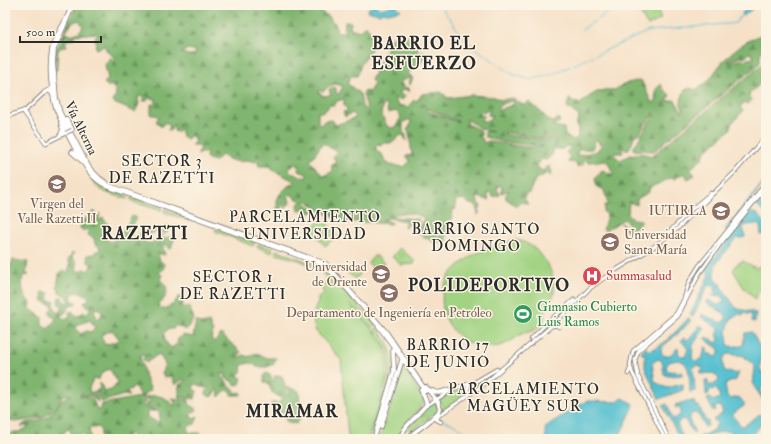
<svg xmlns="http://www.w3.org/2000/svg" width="771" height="444" font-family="'IM FELL Double Pica',serif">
	<defs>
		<pattern id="forest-firs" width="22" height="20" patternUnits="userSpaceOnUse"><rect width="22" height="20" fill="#80b570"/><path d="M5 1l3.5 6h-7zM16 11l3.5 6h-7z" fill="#69935c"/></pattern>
		<pattern id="park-tufts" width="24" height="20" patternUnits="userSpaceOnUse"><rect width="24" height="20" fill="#a1d382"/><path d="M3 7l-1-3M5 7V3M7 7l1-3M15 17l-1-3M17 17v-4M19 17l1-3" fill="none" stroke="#8bb570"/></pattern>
	</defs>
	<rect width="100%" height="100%" fill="#fcf5e5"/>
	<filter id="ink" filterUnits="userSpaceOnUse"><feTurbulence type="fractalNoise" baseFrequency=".025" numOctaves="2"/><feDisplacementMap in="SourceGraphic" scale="8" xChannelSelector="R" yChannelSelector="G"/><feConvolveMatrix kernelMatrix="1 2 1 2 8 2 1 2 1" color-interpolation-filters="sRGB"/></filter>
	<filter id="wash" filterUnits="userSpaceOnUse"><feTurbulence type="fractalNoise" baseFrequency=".012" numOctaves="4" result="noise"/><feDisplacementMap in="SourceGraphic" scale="16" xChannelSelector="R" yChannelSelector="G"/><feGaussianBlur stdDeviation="0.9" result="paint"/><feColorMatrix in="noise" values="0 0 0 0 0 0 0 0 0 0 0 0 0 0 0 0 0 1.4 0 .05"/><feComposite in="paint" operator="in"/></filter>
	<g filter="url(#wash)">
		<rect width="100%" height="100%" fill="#f6e1c8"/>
		<g fill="#a1d382" stroke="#667f56">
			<path d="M656 5 661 19 648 26 641 15Z"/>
			<path d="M89 172C99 186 113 190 128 196L127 199C106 192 97 194 89 172Z"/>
			<path d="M131 197 163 209 160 210 136 203 131 200Z"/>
			<path d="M165 209 190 219 189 221 164 212Z"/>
			<path d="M323 219 337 236 325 246 311 228Z"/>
			<path d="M216 228 255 242 253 246 215 231Z"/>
			<path d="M515 240C537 242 557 270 554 293 553 300 548 305 545 312 544 315 544 320 542 323 535 333 530 331 521 334 519 335 516 338 514 339 504 346 492 349 479 346 446 340 430 297 453 271 469 254 493 245 515 240Z"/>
			<path d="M258 244 273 249 272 253 257 247Z"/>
			<path d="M276 250 320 266V270L299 260 276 254Z"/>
			<path d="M766 259V288L759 291 755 299 744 288 733 270 737 264 743 261 756 268 764 264Z"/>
			<path d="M323 268 376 325 372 328 350 304C360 318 374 329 383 344 396 368 375 415 367 439H350L348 436 341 360 315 330 313 321 316 314 314 311 318 302V298L324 293 320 286 327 280 332 284 322 273Z"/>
			<path d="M352 269 360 274 356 279 348 273Z"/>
			<path d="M377 327C387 340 394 352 393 369L372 439H369L389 373V362L388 351 374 330Z"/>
			<path d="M404 367 425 402 410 418 396 439H379Z"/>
		</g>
		<g fill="url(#forest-firs)" stroke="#56704e" fill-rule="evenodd">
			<path d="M76 5H328V8H322V13L329 16 332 22 335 23 337 32H344L345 22H351L350 28 360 31 364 26H366L376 37 371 41 375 44 362 62 357 76H351L347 83 360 94 362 106 366 110 367 109 363 94 365 91 369 92 374 84 371 80 392 37C409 31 401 37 412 42L408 37V35L416 41 419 46 417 49 419 56 423 51 425 54 422 62 409 71V74L413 78 410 85 409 83 411 77 400 82 404 87 409 88 410 91 408 92 406 89 400 91V94L406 96 402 100 394 98 398 105 408 107 413 101 418 100 422 94 441 92 448 98 472 95 494 97 502 100 512 98 523 105 530 102 550 121 553 122 558 118 560 120 559 123H555L554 126 564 128 565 136 574 140 578 137V129L576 126 579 116 567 107 569 99 580 104C591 94 600 88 615 90L623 84 641 80 652 103 655 102 656 89 661 84 663 89 670 95 667 101 675 100 682 112 683 109C679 103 682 97 685 90L690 88 695 90C711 83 715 69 727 57 738 46 751 38 766 33V46L760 54V63L654 151 634 150 633 149 652 117H650L640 133 634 137 632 144 628 150 621 148 623 153H614V155L620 160C631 154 640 151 652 156L766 61V79L750 93 749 97 752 100 748 104 744 103 740 107 743 111 733 122 730 130 705 151 702 159 690 169 695 175 688 179 684 173 674 179 671 178 649 188V192L637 199V205L629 202 628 214 633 219 641 220V223L630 231 622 228 621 223 627 227 630 225 624 219 605 231 603 229 607 215 604 212 605 205H608L604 190 597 187 595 178 602 170 614 175 607 161 587 162 586 158 583 160V165L577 167 576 163 568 162 570 157 566 152 572 147 566 146 563 149H553V154L546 160 542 159 536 165 542 171 549 166 552 171 551 176 547 173 535 180 529 193 526 194 524 198 528 204 521 202 516 207 511 202 506 199V194L510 190 501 193 502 187 498 185 497 189 500 195 493 197 490 192 487 193 489 200 477 197 478 203 481 206 478 215 477 206 474 204H469L465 199 456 200 455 203 456 209H453C453 221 444 229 446 242L440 241 436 244 420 234 419 226 424 218C418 213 400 212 392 215L394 217 419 219 418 222 410 223 405 228 404 226 406 221 389 218 382 220 391 222 392 224 343 221 321 211 306 200 305 203 316 212 306 213 305 209 299 210 298 204 302 202 290 194 288 195 290 203 285 208 282 203H281L282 211 277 216V200L280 194 291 183 295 184 296 182 271 169 270 166H259L257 161 254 162 248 160C240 164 228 160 222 155L215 161 206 158 207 153 206 152 204 153 201 152 199 155 197 154 201 148 195 144 193 147 191 146 195 141 192 135 187 139 182 136 180 129 177 132 174 131V124L170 131 168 130 170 126 165 122 161 127 156 121 159 117 156 115H151V104L155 105 156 99 149 98 147 101H143V96L138 97 139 104 135 112 114 103 112 101 116 96 115 88H113L111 84 109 87 104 83 108 79 105 65 110 58 114 60 116 59 106 50 105 46 96 49 95 37 98 35 97 33 75 35 74 38 65 41 67 46H64L58 50 57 70 55 71 56 49 66 33C73 36 80 33 83 26L79 20 72 23 61 39ZM188 49 196 51 195 54 190 55 181 53ZM749 53 752 54 754 58 727 62 729 60 747 56ZM335 84 343 86 339 94 336 93V88L333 87 329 90 331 95 324 96 318 92 319 90 323 92 329 86ZM344 99V105L348 111 343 112 345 117 352 113 357 117 336 125 332 120 324 121 321 125 318 123V112H324L330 105H334L337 101ZM511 101 514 102V104L497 111 500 105ZM386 104 388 113 396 111 401 117 396 126 392 128 387 126 381 114 383 105ZM426 108 458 121V122L427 111ZM490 110 488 115 492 116 487 121H481L484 116 477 114ZM411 119 410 126 407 130 409 133 412 155 406 156 410 161 404 167 390 165 385 161 382 154 376 151V145L381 146 383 143H392L401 135 404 136 406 141V135L403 132V122ZM467 119 479 128 493 132 485 131V137L503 142 543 146C536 150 497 143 488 141L484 143 482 138 478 136H481V131L467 124ZM505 132 523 136 555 140 557 142 512 136 505 134ZM598 140 599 144 602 145 598 149V151L576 156 579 149H592L595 141ZM323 143 337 152 333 157 336 162 331 166 333 171 323 176 310 161ZM295 164 299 166 298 171 307 174 306 178 294 174 288 170Z"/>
			<path d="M94 211 96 213 95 218 100 213 98 221 103 218 110 227 105 239 111 242C121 235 125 229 132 216L136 218 130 232 134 241 140 233 157 228V231L144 237 145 243H153L159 239 158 234 167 225 170 227 166 234 163 232 161 233 163 239 169 237 174 239 171 249H169L164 243 163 248 165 255 158 253 159 259 165 265 163 269 158 272 162 275 160 280C171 287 167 297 159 305L160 308 164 309 174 304 178 297H182L184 300 182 306 184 307H189L194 318 189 327 185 330 176 325 173 329H168L164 333 165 341 171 348 177 344 178 338 183 335 193 337 196 321 202 324 209 322 213 332 211 339 215 342 221 334 241 352 237 359 243 355 249 357C257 348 264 359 270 358 272 358 274 358 276 358L274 364 267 367H256L255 364 249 363 242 365 241 372 237 376 242 378 240 384 235 385 233 382 226 378 225 374H221L230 387 233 388 236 393 241 392V395H231V391L226 390 219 397 218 390 217 389 212 396 210 397 206 394 208 387 205 388 197 384 193 386 194 390 197 391 195 399 179 397V385L186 380 183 379 175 385 171 376 164 378 162 372 165 364 159 354 146 363 143 360 145 355 140 356 145 377 151 390 144 395 140 396 135 387 127 391 129 396 124 395 101 402 98 397 100 383 103 388V392L111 390 118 383 111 371 108 369 101 374 99 379H93L89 388 90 393 98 390 96 396 98 402 91 396 80 395C96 400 91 397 98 411L101 408 102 404 145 396 143 403 144 407 155 411 148 412V417L158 423 160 417 159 412 146 406 145 401 149 403 151 400 146 399V397C160 393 165 398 175 406V402L171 398 189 400V404L197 410 190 414 193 418 198 416 195 424 191 425 187 429 190 433H201L202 439H132L133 437 129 434 127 435 129 439H102L100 437 101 431 98 427 89 429 91 439H84L85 436 83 433 79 435 77 433 74 434 77 438 75 439 70 435 71 432 68 429 64 432 66 439H5C8 433 15 431 20 432L31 425 21 427C25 420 34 423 41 420 54 415 56 407 64 398L72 395H63L56 408 42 418 15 422 8 420 5 421V344L8 342 5 339V315L10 314 9 305 5 303V277L13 260 28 262 26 273 29 275 23 276C20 283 24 299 31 303L30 309 42 317V325L48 329 56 319 49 313 53 306 43 301 42 292 49 293 48 300 55 302 53 305 59 313 63 307 58 303 59 297H62L63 301 67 303 69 302 66 296 59 292V290L57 287 59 274 63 270 68 272 70 264 68 260 72 253H74L72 257 76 262 77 272 85 269 89 271 91 264 88 262 87 255 94 254 96 251H100L99 246 95 244 94 238 88 235V231L86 229 84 231 80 228 84 219 87 218ZM75 292C81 293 86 293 89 298L84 303 86 306H91L88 313 84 312 77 316 72 311 69 312 70 316 65 319 60 316 66 312 68 307 77 303 71 299 72 295ZM96 308 100 309 102 314 98 320 94 311ZM90 320 95 327 91 332 87 331 80 334 75 326ZM112 330 120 340 105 345 101 335Z"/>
			<path d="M266 373 270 375 272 381 275 380 274 376H282L288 395 290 394 288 387 299 391 301 417 296 424 286 421 285 413 278 412 276 408 270 406 272 403H279L282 399 272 392 268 383 264 382V375Z"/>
		</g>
		<g fill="url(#park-tufts)" stroke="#667f56">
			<path d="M400 248 415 261 414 264 401 265 392 257Z"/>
			<path d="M375 255 384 263 376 271 368 263Z"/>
			<path d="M491 375 470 391 467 390 469 386Z"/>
			<path d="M465 387 468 394 441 412 442 405 438 399Z"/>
			<path d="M434 401 439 404 438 411 411 432 407 428 419 414Z"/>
		</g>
		<g fill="#55c0d0" stroke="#40767e">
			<path d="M376 5 380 9 396 5 401 10 388 13 382 12 380 14 367 11 369 8Z"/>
			<path d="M740 5H758L743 16 742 13 746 9Z"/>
			<path d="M766 179V181L726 231 725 229Z"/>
			<path d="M766 193 765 206 766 214 757 206Z"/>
			<path d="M750 212 757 214 766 223V234L761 235 760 226 757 224 746 225 743 228 745 237 736 239 715 265V278L719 285 722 284 720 285 736 308 756 313 755 322 751 321 752 315 743 313 742 316 741 313C738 315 733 317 730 320 727 326 726 341 729 346L736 347 737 345V347L743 345 745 333 752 332 759 346 766 348V356L761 359 760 369 762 373H766V384L762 387 761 391 766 397V404L753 385 755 367 746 357 745 359V356L727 354C722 358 722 366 725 371L737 374 739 372 736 380 725 384 727 397 730 399 739 397 744 403V406L734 413 733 416 740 425 744 426 760 414 764 419 753 436V439H737L735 434C721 426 710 439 696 439L715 429 717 422 713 420 723 413 720 406 714 407 716 410 713 411 707 399 710 398 712 401 720 398 717 389 709 390V394L706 395 705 381H708V385H713L719 381 718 377 713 373 700 374V371L704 370 699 365 693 367 695 391 690 392C689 377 692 354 669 362L666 367 668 371 682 372V375L668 376 664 374 662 361 658 359 652 363 655 382 667 388 683 384V390L659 399 645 368V355L641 353 646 347 647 350C658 352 681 327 688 318L691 320 682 330 662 347 661 352 664 356 670 355 678 348 679 355 685 357 688 349 681 340 684 338 687 340 689 339 700 325 704 328 693 345 692 358 696 362 700 359 702 360 705 347 708 349 706 352 716 357 719 355V349L705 339 707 337 717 343 719 340 717 334 719 329 701 317 702 314 721 323 727 318 724 313 707 303 708 300 718 305 723 303 724 300 721 295H718L717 297 712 295H715L716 291 714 286 709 285 707 287 693 317 690 315 708 277 709 273 705 270Z"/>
			<path d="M622 398 631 402 634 406 618 439H546L545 429 548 425 580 404 589 401 618 402Z"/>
			<path d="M687 401 692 402 691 401H694L696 407 699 406 705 420 708 421V426L705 427 698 414 693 413 690 416V422L695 432 693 433 685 420 682 419 677 424 684 439H680L663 406 667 404 672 417 675 419 681 413 680 406 676 408 675 405Z"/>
		</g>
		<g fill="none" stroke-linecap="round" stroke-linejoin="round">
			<g stroke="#55c0d0" stroke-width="1">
				<path d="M440 5 462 36 474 47 512 74 531 80 553 74 649 31 736 23 739 18 743 15"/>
				<path d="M598 19 618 5"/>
				<path d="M582 30 596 20"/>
				<path d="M420 404 422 406"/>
				<path d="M425 409 435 413"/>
				<path d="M439 418 456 426 476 439"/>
			</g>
		</g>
	</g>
	<g filter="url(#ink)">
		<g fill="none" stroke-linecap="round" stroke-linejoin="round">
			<g stroke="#726b62" stroke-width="4.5">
				<g id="secondary">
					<path d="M23 111 46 143 66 133"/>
					<path d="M5 117 26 110 44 93"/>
					<path d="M667 234 692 209 711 193"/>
					<path d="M553 326 556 325 559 327"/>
					<path d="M531 339 548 322 574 300"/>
					<path d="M628 374 630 369"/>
					<path d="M469 384 467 390 470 393 473 392"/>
					<path d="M455 388 475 382 497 369"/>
					<path d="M426 406 450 391"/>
					<path d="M438 417 437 420 441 422"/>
					<path d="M434 419 483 385 557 321 589 289 611 273 652 248 677 229 735 172 766 136"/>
					<path d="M665 439 632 372 630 365 633 351 676 314 684 299 689 282 699 266 766 183"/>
					<path d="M669 439 638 376 635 360 639 350 678 316 699 274 721 243 766 187"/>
				</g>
			</g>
			<g stroke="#726b62" stroke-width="5.5">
				<g id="trunk">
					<path d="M72 5C68 21 55 34 52 50 49 67 51 89 55 105 60 121 82 164 93 176 99 182 106 186 114 189L322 264 337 277 378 325 426 391 386 332 326 264 110 186 99 178 89 168 60 113 56 98 53 62 54 49 73 5"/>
					<path d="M44 93 49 90 53 94"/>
					<path d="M66 119 72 129"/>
					<path d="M61 123 63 130 61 134"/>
					<path d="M72 152 81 160"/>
					<path d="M430 390 438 393 456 388"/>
					<path d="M381 427 402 360"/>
					<path d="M374 439 394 371 393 349"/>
					<path d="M399 439 406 427 427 404 421 389"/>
					<path d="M407 439C415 430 436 419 440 409L438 402 426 387"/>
				</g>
			</g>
			<use href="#secondary" stroke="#fff" stroke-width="3"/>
			<use href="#trunk" stroke="#fff" stroke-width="4"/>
			<g stroke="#726b62" stroke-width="4.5" stroke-linecap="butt">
				<path id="secondary-bridge" d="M66 133 72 130"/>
			</g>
			<use href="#secondary-bridge" stroke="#fff" stroke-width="3"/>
		</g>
	</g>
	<defs>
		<g id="university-disc" transform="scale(1)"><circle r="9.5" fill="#8d6e63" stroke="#fcf5e5"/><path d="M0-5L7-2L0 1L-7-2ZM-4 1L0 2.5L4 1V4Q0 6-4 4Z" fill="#fff"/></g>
		<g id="hospital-disc" transform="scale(1)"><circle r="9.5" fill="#e0444e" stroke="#fcf5e5"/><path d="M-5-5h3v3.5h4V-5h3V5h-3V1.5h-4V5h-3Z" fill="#fff"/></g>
		<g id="stadium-disc" transform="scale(1)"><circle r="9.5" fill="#2e9e5b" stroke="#fcf5e5"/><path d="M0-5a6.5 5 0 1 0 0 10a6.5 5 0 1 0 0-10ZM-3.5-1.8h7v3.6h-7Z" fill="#fff"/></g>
	</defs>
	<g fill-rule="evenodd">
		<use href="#university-disc" x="57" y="184"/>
		<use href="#university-disc" x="721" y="211"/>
		<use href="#university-disc" x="610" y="242"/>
		<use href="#university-disc" x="381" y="274"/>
		<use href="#hospital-disc" x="592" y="276"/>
		<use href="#university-disc" x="389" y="293"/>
		<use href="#stadium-disc" x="523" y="314"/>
	</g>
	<g text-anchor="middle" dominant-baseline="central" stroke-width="3" stroke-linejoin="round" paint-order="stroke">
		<g font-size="13" fill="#2b2b2b" stroke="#fcf5e5">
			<text transform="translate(81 128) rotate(64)">Vía Alterna</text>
		</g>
		<g font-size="13" fill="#785e54" stroke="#fcf5e5">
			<text x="57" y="204">Virgen del<tspan x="57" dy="15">Valle Razetti II</tspan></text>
			<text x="707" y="211" text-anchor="end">IUTIRLA</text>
			<text x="624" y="235" text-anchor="start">Universidad<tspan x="624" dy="15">Santa María</tspan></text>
			<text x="367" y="267" text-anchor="end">Universidad<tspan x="367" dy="15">de Oriente</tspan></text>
			<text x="389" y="313">Departamento de Ingeniería en Petróleo</text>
		</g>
		<g font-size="13" fill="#be3a42" stroke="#fcf5e5" text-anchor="start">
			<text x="606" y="276">Summasalud</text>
		</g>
		<g font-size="13" fill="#27864d" stroke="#fcf5e5" text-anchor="start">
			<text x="537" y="307">Gimnasio Cubierto<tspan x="537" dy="15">Luis Ramos</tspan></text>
		</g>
		<g font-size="15" letter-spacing="1" fill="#2b2b2b" stroke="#fcf5e5">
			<text x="162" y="161">SECTOR 3<tspan x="162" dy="17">DE RAZETTI</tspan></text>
			<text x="305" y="217">PARCELAMIENTO<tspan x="305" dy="17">UNIVERSIDAD</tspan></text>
			<text x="476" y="229">BARRIO SANTO<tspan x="476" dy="17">DOMINGO</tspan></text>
			<text x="233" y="277">SECTOR 1<tspan x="233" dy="17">DE RAZETTI</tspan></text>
			<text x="448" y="345">BARRIO 17<tspan x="448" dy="17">DE JUNIO</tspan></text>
			<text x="524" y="389">PARCELAMIENTO<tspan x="524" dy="17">MAGÜEY SUR</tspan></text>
		</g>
		<g font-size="17" font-weight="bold" letter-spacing="1" fill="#2b2b2b" stroke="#fcf5e5">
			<text x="424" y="43">BARRIO EL<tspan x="424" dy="20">ESFUERZO</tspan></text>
			<text x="145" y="233">RAZETTI</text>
			<text x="489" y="285">POLIDEPORTIVO</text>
			<text x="292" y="411">MIRAMAR</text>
		</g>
	</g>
	<rect width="771" height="444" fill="none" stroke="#fcf5e5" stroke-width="20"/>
	<path d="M20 36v6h81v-6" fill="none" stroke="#2b2b2b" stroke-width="2"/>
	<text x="26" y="36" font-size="12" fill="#2b2b2b" stroke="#fcf5e5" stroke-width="3" paint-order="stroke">500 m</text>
</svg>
